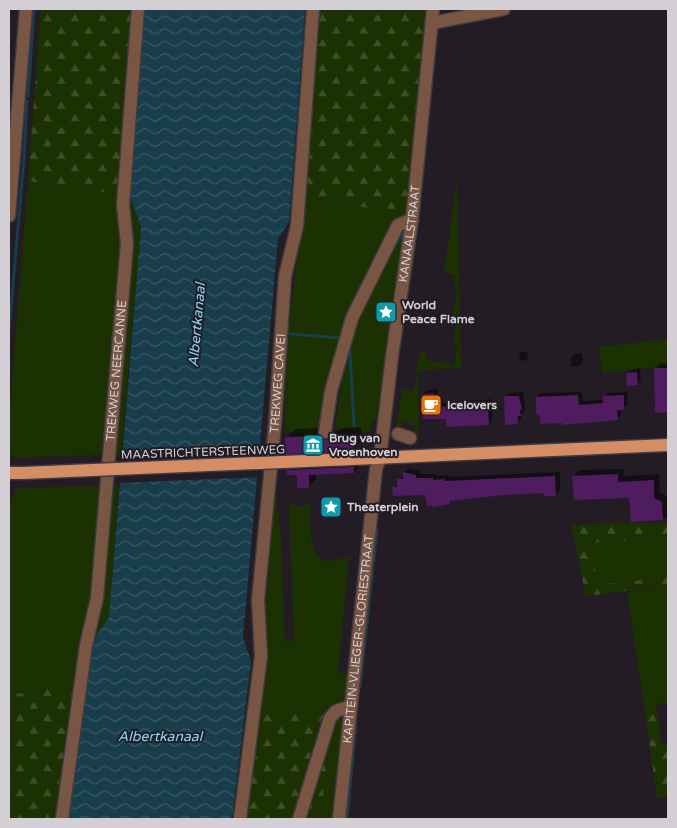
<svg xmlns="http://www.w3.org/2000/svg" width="677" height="828" font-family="'Varela Round',sans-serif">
	<defs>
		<pattern id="forest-firs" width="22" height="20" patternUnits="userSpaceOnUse" patternTransform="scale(1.25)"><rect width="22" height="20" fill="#1c3102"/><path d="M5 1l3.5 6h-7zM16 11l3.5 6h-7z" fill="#3c4e26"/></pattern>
		<pattern id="water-waves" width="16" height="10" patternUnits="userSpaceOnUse" patternTransform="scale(1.25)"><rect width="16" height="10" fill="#183d4b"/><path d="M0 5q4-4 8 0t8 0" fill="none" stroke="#395864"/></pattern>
	</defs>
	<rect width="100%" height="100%" fill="#231c25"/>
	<g fill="#1c3102">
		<path d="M457 178 461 368 418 370 419 437 411 436 416 427 405 421 399 432H396L402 389 414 390 420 351 427 353 426 360 454 365 457 347 453 346 457 317 453 316 457 287 454 286 455 275 444 273Z"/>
		<path d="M28 181 130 196 141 227 121 454 15 458 9 453V417Z"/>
		<path d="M304 197 386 211 403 219 359 293 322 428 316 427V435L284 431 288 334Z"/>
		<path d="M401 231H404L394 305 381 303 379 318 392 320 390 325 376 419H372L371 432 335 428 347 344 367 291Z"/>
		<path d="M668 339V366L602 373 599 347Z"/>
		<path d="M275 482 281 539 285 642 294 640 289 504 290 503 300 507 310 503C310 518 307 562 330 561 337 561 342 557 349 557L338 672 351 674 346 699 341 704 326 712 260 715 263 618 267 589Z"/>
		<path d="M119 485 109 617 90 645 67 819H54L75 684 16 694 15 724 9 745 10 504 16 488Z"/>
		<path d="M654 539 668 541V577L598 585 590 543Z"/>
		<path d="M668 586V703L644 705 627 592Z"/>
		<path d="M337 718 347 720 336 819H319L328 766 326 745Z"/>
	</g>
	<g fill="url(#forest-firs)">
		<path d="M41 9H143L130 196 28 181Z"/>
		<path d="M318 9H430L409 205 403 219 385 211 304 197Z"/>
		<path d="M614 523H668V541L654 539 590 543 598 585 668 577V586L586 596 571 525Z"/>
		<path d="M75 683 54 819H9V792L10 787 9 785V745L15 724 16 694Z"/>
		<path d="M656 704 661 744H668V796L657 798 644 705Z"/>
		<path d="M326 712 321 720 299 792 293 819H245L260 715Z"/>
		<path d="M326 745 328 766 319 819H306Z"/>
	</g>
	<path fill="url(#water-waves)" d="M143 9H305L289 222 278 239 243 638 251 661 232 819H67L90 645 109 617 141 227 130 196Z"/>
	<path fill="#231c25" d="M262 448 260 477 116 483 119 454Z"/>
	<g fill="#0007">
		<path d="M521 352H527L528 359 526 360 520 361 519 354Z"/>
		<path d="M582 353 583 362 579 366 571 367V358L574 354Z"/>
		<path d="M661 363H668V411L656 412 655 368Z"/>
		<path d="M640 368 641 380 637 384 627 373 631 370Z"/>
		<path d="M438 389V398H443V403L492 399V419L488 424 447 418 423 394 428 390Z"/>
		<path d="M523 392 525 405 524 411 521 415V419L517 423 505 397 509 393Z"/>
		<path d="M582 392 583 401 604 400V397L608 393 627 392 628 404 621 409V415L617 419 541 414 537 397 541 393Z"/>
		<path d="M361 427V441L353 450 287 438 295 429 327 428 333 432 338 431 342 428Z"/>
		<path d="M296 462 362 464 354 472 316 474V479L308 487 298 474 288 470Z"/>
		<path d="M409 468 420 471V474H437L438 476 449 475V477L560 472V490L556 494 545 492 504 494 454 499 449 503 427 494 394 488 398 483V480L405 475 404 472Z"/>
		<path d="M623 469 624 476 659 474 660 492 668 497V516L666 518 632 520 630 497 574 476 579 470Z"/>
	</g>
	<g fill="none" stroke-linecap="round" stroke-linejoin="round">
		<g stroke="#183d4b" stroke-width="3">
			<path d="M28 96 34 9"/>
			<path d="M391 252 403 233"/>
			<path d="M9 331 24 158 27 101"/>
			<path d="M290 334 341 338"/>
			<path d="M350 352 354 426"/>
			<path d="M360 687 377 530"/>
			<path d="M347 819 356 724"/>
		</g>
	</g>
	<g fill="#4f1c5f">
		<path d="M654 368H667L668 412 655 413Z"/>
		<path d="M637 372 638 385 627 386 626 373Z"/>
		<path d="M434 393V402H439V407L488 403 489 425 446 427V419H423L422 394Z"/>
		<path d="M578 395 579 405 603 403V396L624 395V409L617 411 618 420 562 425V423L540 424V415H537L536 411V397Z"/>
		<path d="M504 396H519L522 410H520L521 416H518V424L505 425Z"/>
		<path d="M353 435V451L286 454 285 437 318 436 324 440 328 439 332 436Z"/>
		<path d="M354 467V473L309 475V488H297V475H287V470Z"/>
		<path d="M403 472 416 475V478H433V480L445 479V481L555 476 556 496H544V493L504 495 450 501V504L432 507V506H427L425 495 393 496 392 487H397V479H403Z"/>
		<path d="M618 474V482L654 480V498L662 502 663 520 631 522 629 498 574 500 572 476Z"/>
	</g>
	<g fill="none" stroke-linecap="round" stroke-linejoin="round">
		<g stroke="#3f3941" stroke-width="15">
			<g id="minor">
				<path d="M432 23 504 9"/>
				<path d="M9 216 26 9"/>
				<path d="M325 432 331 391 352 318 398 225 412 220"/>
				<path d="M398 434 410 438"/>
				<path id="s1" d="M62 819 86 645 97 598 127 244 123 205 138 9"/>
				<path id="s2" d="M240 819 261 656 258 600 275 424 285 276 297 226 313 9"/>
				<path d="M299 819 330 718 336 711 351 706"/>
				<path id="s3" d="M339 819 376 469 380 458 392 356 412 220 433 9"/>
			</g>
		</g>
		<g stroke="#3f3941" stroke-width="15">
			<g id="major">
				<path d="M352 459 668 445"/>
				<path d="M9 473H23"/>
			</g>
		</g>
		<use href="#minor" stroke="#795643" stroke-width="12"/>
		<use href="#major" stroke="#d48d64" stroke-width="12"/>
		<g stroke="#3f3941" stroke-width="15" stroke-linecap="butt">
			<path id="major-bridge" d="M23 473 352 459"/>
		</g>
		<use href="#major-bridge" stroke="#d48d64" stroke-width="12"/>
	</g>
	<defs>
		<g id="sight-square" transform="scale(1.125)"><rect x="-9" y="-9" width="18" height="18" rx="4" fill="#0f9aa8" stroke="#231c25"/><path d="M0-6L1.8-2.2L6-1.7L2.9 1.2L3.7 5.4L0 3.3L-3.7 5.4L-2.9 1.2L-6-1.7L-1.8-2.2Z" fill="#fff"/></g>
		<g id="cafe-square" transform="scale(1.125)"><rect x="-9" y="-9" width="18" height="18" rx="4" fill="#e8710a" stroke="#231c25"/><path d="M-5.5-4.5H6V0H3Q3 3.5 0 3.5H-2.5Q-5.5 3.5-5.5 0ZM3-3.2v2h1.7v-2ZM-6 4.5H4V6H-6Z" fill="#fff"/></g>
		<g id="museum-square" transform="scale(1.125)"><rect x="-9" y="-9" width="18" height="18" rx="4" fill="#0f9aa8" stroke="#231c25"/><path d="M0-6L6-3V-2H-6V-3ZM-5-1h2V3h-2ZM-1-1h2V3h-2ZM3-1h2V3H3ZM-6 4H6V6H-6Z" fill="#fff"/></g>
	</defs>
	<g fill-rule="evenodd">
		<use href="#sight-square" x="386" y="312"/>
		<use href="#cafe-square" x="431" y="405"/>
		<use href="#museum-square" x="313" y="445"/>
		<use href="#sight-square" x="331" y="507"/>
	</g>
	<g text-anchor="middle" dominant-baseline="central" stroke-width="4" stroke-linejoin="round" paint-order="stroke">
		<g font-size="12" fill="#d4cfd5" stroke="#231c25">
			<text stroke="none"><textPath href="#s3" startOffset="590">KANAALSTRAAT</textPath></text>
			<text stroke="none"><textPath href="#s1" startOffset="452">TREKWEG NEERCANNE</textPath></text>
			<text stroke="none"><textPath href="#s2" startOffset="438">TREKWEG CAVEI</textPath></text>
			<text transform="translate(203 452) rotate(-2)">MAASTRICHTERSTEENWEG</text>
			<text stroke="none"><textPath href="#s3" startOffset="181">KAPITEIN-VLIEGER-GLORIESTRAAT</textPath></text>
		</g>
		<g font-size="12" font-weight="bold" fill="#d4cfd5" stroke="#231c25" text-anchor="start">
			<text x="402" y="305">World<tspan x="402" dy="14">Peace Flame</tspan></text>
			<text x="447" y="405">Icelovers</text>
			<text x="329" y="438">Brug van<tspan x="329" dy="14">Vroenhoven</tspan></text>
			<text x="347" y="507">Theaterplein</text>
		</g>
		<g font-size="14" font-style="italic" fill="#86d6f6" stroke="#231c25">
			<text transform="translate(197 325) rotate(-85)">Albertkanaal</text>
			<text x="160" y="736">Albertkanaal</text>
		</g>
	</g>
	<rect width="677" height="828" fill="none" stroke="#d4cfd5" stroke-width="20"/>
</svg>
